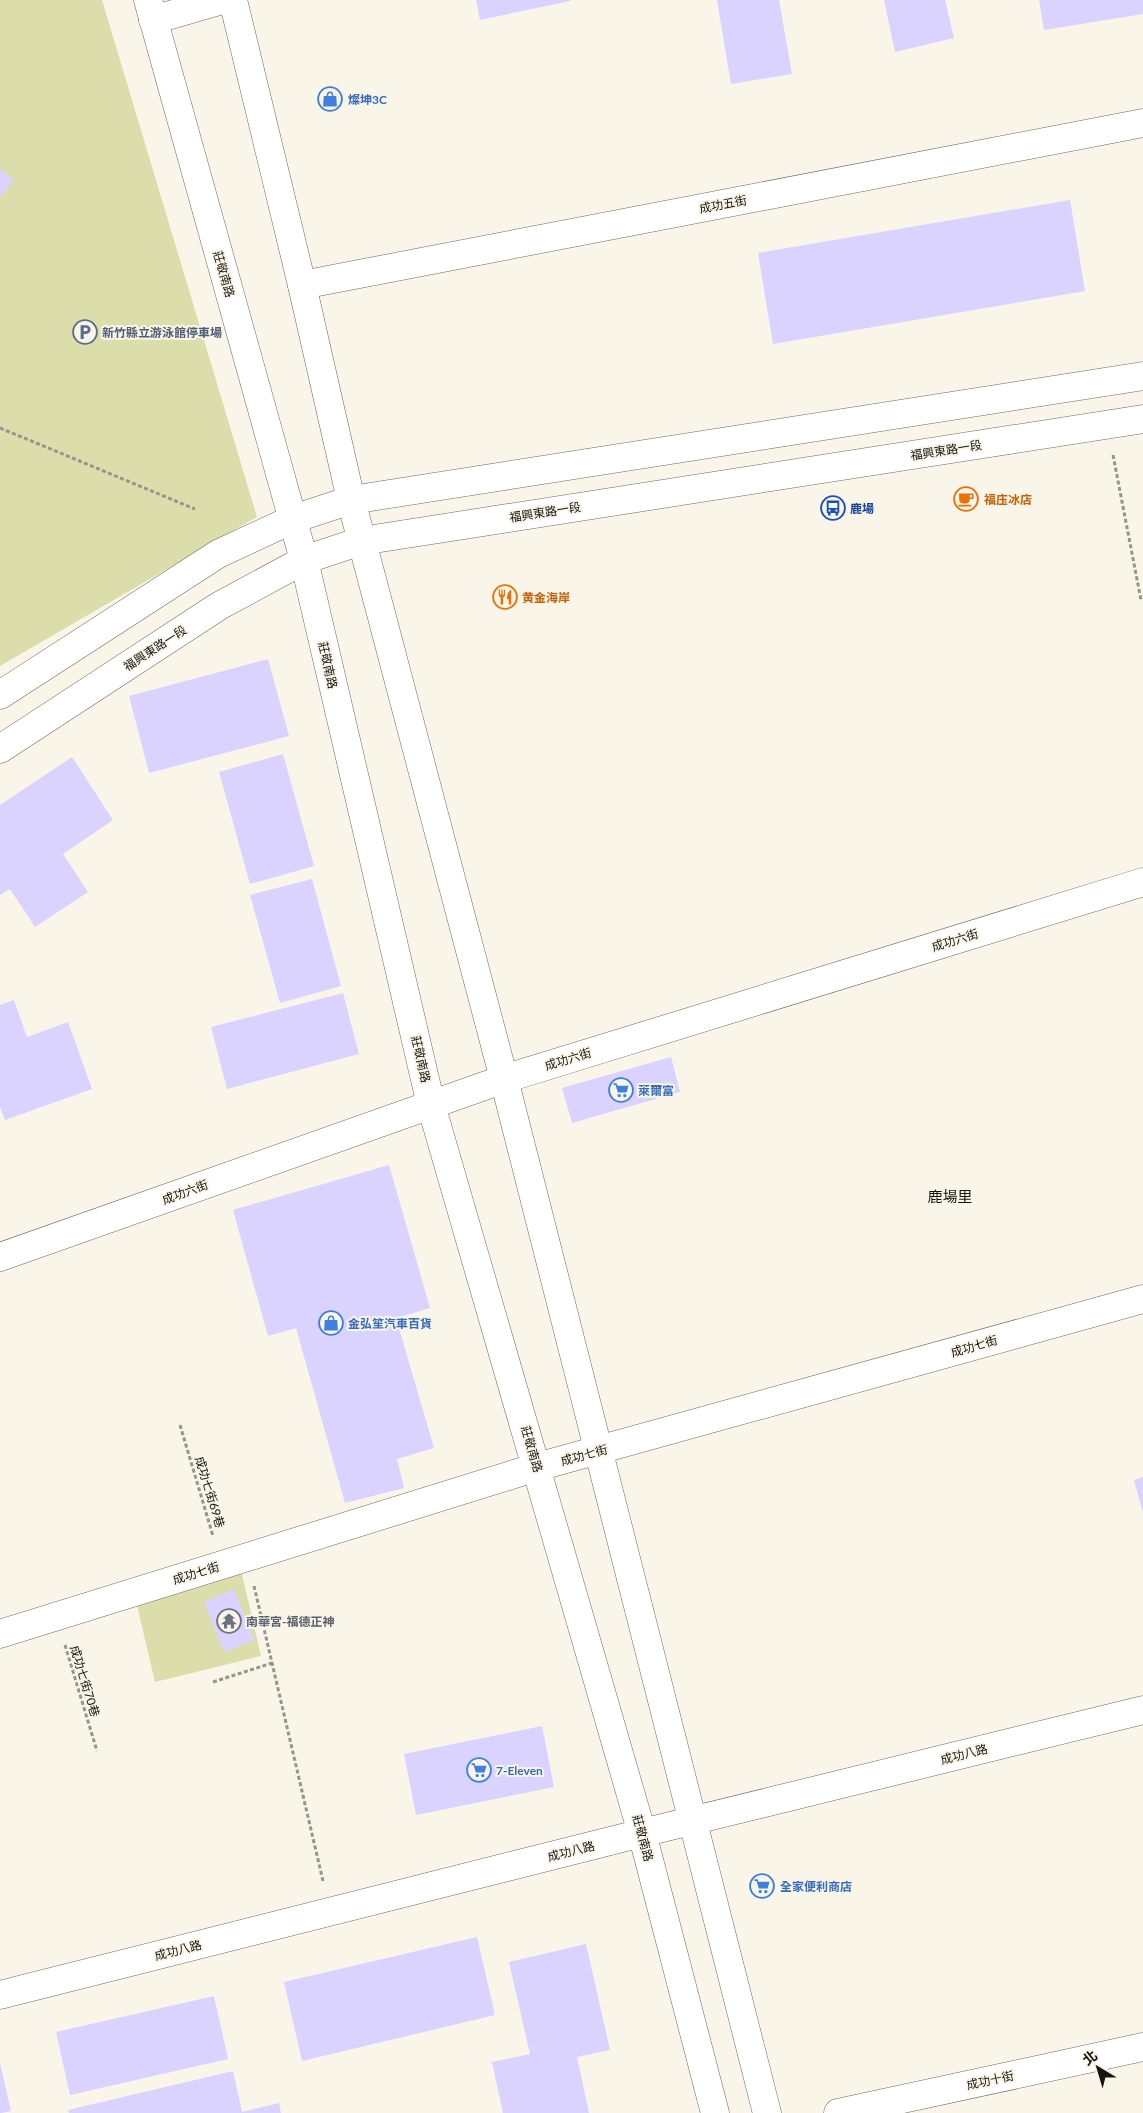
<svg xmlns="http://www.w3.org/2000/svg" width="1143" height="2113" font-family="Lato,'Noto Sans TC',sans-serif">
	<rect width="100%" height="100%" fill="#f9f5e8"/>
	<g fill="#dbdeab">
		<path d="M0 0H102L257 517 0 666Z"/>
		<path d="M241 1570 261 1656 155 1682 135 1597Z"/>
	</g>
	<g fill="#dad2ff">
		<path d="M476 0H570V1L480 20Z"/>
		<path d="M717 0H779L792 74 731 84Z"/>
		<path d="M884 0H945L954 38 895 52Z"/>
		<path d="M1039 0H1143V14L1044 30Z"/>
		<path d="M0 169 14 180 0 197Z"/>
		<path d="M1070 200 1085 291 773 344 758 253Z"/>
		<path d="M268 659 289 736 149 773 129 696Z"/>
		<path d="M283 754 314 866 250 884 219 772Z"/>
		<path d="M72 757 113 820 63 854 88 892 35 927 10 889 0 895V805Z"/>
		<path d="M312 879 341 986 280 1003 250 895Z"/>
		<path d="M343 993 359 1054 227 1089 211 1027Z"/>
		<path d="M14 1000 27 1037 68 1022 92 1089 5 1120 0 1107V1005Z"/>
		<path d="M671 1057 680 1092 572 1123 562 1088Z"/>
		<path d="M389 1165 430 1308 396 1318 434 1448 397 1459 404 1488 345 1503 296 1328 268 1336 233 1210Z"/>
		<path d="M1143 1477V1510H1142L1134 1480Z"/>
		<path d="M234 1589 254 1640 224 1652 204 1602Z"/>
		<path d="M542 1726 554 1787 416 1815 404 1754Z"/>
		<path d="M477 1937 495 2015 302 2061 284 1982Z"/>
		<path d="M586 1944 610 2050 577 2057 589 2113H503L492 2062 530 2054 509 1962Z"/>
		<path d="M214 1996 228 2059 70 2095 56 2032Z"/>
		<path d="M0 2063 11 2111 2 2113H0Z"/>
		<path d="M233 2071 242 2112 279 2103 281 2113H69L68 2110Z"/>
	</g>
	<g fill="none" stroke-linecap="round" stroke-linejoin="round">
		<g stroke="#6d695e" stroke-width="29">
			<g id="minor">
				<path d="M148 0 304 560 431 1105 642 1833 715 2113"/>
				<path d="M233 0 302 285 351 500 504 1079 767 2113"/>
				<path d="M153 20 222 0"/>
				<path d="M302 285 1143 123"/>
				<path d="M0 695 218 554 293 519 351 500 1143 376"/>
				<path d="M0 749 219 606 304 560 361 541 1143 419"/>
				<path d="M0 1257 504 1079 1143 882"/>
				<path d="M0 1634 537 1467 1143 1299"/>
				<path d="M0 1995 642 1833 1143 1710"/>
				<path d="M838 2113 1143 2047"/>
			</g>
		</g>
		<g stroke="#97948b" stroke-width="3" stroke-dasharray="4 2.5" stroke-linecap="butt">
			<path d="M0 428 195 509"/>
			<path d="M1113 455 1141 600"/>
			<path d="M180 1425 213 1536"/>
			<path d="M254 1586 323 1881"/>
			<path d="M65 1645 97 1751"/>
			<path d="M213 1682 272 1663"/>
		</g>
		<use href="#minor" stroke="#fff" stroke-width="28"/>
	</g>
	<defs>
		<g id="shop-ring" transform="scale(1.25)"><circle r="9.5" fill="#f9f5e8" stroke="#3f7fe0" stroke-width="1.5"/><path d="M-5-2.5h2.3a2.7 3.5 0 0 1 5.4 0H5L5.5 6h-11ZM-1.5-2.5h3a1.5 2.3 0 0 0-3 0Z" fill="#3f7fe0"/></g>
		<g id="parking-ring" transform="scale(1.25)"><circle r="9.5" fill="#f9f5e8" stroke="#5c6f8a" stroke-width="1.5"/><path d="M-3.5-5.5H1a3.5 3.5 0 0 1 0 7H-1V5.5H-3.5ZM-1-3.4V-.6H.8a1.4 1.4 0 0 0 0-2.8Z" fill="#5c6f8a"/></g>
		<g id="cafe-ring" transform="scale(1.25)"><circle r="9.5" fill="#f9f5e8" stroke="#e8710a" stroke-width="1.5"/><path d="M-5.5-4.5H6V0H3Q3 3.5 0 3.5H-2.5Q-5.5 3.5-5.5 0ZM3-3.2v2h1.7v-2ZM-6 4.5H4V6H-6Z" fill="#e8710a"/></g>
		<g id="bus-ring" transform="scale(1.25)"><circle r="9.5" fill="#f9f5e8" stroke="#1a4fb4" stroke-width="1.5"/><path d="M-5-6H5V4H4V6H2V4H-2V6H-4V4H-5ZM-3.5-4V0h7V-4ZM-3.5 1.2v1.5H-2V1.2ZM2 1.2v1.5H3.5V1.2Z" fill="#1a4fb4"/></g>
		<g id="restaurant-ring" transform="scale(1.25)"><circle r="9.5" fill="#f9f5e8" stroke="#e8710a" stroke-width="1.5"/><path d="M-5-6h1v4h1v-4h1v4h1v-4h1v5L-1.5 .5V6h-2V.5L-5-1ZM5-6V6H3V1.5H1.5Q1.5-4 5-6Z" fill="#e8710a"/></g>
		<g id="supermarket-ring" transform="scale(1.25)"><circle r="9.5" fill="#f9f5e8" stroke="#3f7fe0" stroke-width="1.5"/><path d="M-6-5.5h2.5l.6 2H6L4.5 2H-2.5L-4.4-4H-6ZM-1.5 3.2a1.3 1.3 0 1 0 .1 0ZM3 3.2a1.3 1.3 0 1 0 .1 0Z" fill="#3f7fe0"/></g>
		<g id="temple-ring" transform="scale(1.25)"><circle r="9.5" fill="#f9f5e8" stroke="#6b7280" stroke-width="1.5"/><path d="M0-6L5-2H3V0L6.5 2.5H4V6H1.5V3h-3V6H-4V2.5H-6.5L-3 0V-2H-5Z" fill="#6b7280"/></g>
	</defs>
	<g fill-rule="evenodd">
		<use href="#shop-ring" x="330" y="99"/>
		<use href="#parking-ring" x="85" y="332"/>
		<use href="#cafe-ring" x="966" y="499"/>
		<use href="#bus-ring" x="833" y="508"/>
		<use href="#restaurant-ring" x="505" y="597"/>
		<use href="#supermarket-ring" x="621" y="1090"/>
		<use href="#shop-ring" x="331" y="1323"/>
		<use href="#temple-ring" x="229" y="1621"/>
		<use href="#supermarket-ring" x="479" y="1770"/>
		<use href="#supermarket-ring" x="762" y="1886"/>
	</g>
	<g text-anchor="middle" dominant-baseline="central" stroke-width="4" stroke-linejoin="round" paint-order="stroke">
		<g font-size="12" font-weight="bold" fill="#366cbe" stroke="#f9f5e8" text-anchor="start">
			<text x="348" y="99">燦坤3C</text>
			<text x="638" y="1090">萊爾富</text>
			<text x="348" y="1323">金弘笙汽車百貨</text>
			<text x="496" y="1770">7-Eleven</text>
			<text x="780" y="1886">全家便利商店</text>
		</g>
		<g font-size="12" fill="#161410" stroke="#f9f5e8">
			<text transform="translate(723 204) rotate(-11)">成功五街</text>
			<text transform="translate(224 274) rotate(74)">莊敬南路</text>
			<text transform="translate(946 450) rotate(-9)">福興東路一段</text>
			<text transform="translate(545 512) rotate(-9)">福興東路一段</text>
			<text transform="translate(155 648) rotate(-33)">福興東路一段</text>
			<text transform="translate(328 665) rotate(77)">莊敬南路</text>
			<text transform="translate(955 940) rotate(-17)">成功六街</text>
			<text transform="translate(421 1059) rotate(77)">莊敬南路</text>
			<text transform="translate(568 1059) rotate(-17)">成功六街</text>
			<text transform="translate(185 1192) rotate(-20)">成功六街</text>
			<text transform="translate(974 1346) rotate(-16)">成功七街</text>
			<text transform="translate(532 1449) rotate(74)">莊敬南路</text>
			<text transform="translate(584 1455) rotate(-15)">成功七街</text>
			<text transform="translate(210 1492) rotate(73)">成功七街69巷</text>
			<text transform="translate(196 1573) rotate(-17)">成功七街</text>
			<text transform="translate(85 1681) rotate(73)">成功七街70巷</text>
			<text transform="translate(964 1754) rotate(-14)">成功八路</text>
			<text transform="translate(643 1838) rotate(75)">莊敬南路</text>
			<text transform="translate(571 1851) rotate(-14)">成功八路</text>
			<text transform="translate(178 1950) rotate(-14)">成功八路</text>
			<text transform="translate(990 2080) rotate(-12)">成功十街</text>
		</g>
		<g font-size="12" font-weight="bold" fill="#4e5e75" stroke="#f9f5e8" text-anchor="start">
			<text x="102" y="332">新竹縣立游泳館停車場</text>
		</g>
		<g font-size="12" font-weight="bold" fill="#c56008" stroke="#f9f5e8" text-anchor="start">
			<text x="984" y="499">福庒冰店</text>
			<text x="522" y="597">黄金海岸</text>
		</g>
		<g font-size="12" font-weight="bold" fill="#164399" stroke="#f9f5e8" text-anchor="start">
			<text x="850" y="508">鹿場</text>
		</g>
		<g font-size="12" font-weight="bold" fill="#5b616d" stroke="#f9f5e8" text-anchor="start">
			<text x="246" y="1621">南華宮-福德正神</text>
		</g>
		<g font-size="15" fill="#161410" stroke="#f9f5e8">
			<text x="950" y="1196">鹿場里</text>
		</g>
	</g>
	<g transform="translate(1098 2068) rotate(322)" stroke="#f9f5e8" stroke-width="4" paint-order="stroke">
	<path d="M0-4L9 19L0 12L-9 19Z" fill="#161410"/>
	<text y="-8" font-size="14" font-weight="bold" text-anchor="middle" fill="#161410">北</text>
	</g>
</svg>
